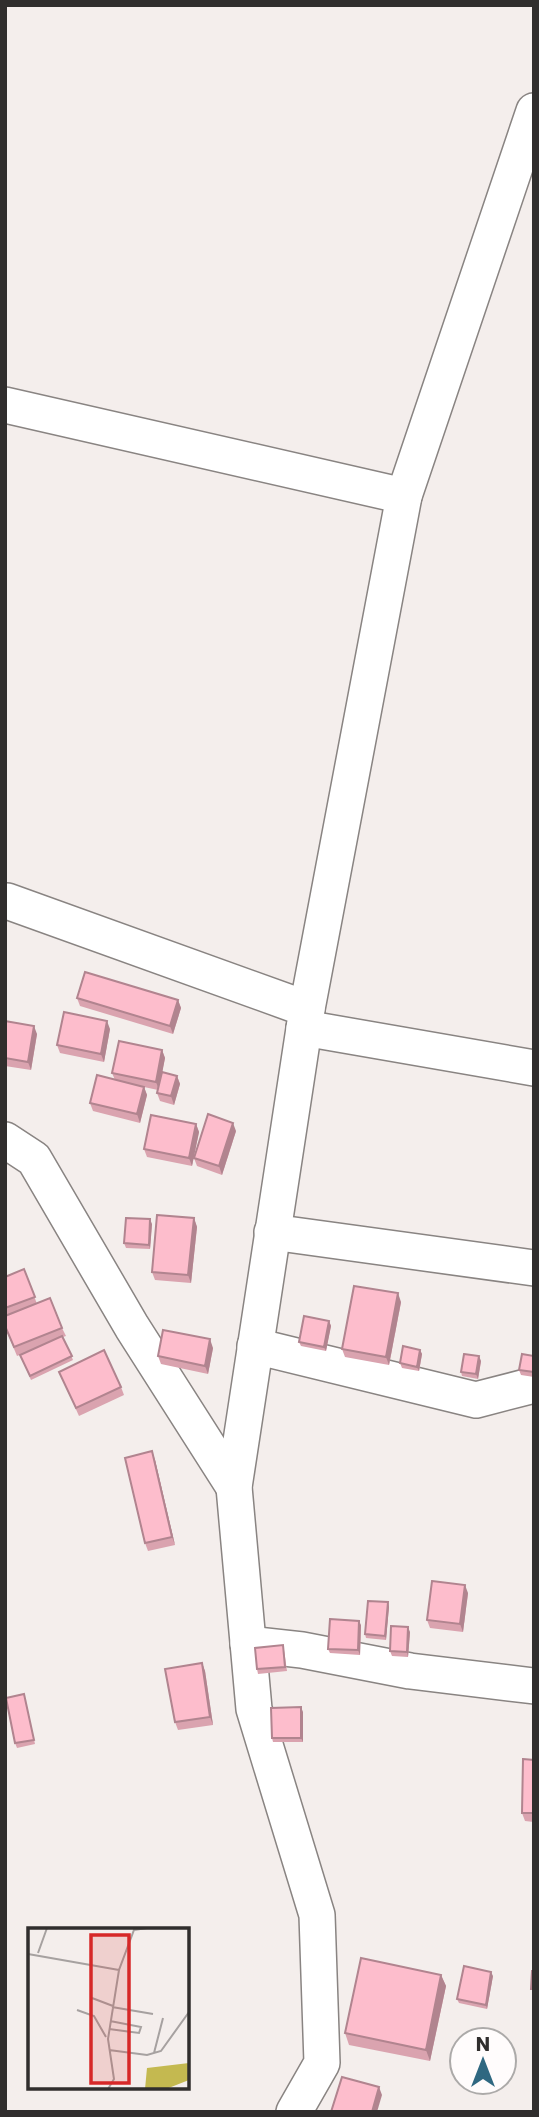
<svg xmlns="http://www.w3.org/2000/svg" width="539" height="2117" font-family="Poppins,sans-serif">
	<rect width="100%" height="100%" fill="#f4eeec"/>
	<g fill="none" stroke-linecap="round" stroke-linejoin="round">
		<g stroke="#898482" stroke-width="38">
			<g id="minor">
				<path d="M5 405 404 496"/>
				<path d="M7 901 307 1009"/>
				<path d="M304 1028 534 1068"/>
				<path d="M5 1140 34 1159 132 1327 234 1487"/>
				<path d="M272 1232 534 1268"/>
				<path d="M255 1346 476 1400 534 1385"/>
				<path d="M248 1644 302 1650 410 1671 534 1686"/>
				<path d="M294 2112 322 2063 317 1915 254 1709 234 1487 307 1009 404 496 534 111"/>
			</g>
		</g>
		<use href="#minor" stroke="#fff" stroke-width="35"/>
	</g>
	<g fill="#daa3af">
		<path d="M77 998 178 1000 181 1008 173 1034 80 1006Z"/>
		<path d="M5 1021 37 1034 31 1070 5 1066Z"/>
		<path d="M110 1029 104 1062 60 1053 57 1045Z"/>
		<path d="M162 1050 165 1058 162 1072 177 1076 180 1084 174 1105 160 1101 157 1093 158 1090 144 1087 147 1095 140 1123 93 1111 90 1103 115 1080 112 1073Z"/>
		<path d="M196 1124 199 1132 192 1166 147 1157 144 1149Z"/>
		<path d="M236 1131 222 1175 197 1166 194 1158Z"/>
		<path d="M194 1218 197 1227 191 1283 155 1280 152 1272Z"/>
		<path d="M152 1224 150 1249 126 1248 124 1243Z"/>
		<path d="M24 1269 37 1304 62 1328 66 1336 63 1337 73 1360 31 1380 20 1355 41 1346 17 1356 5 1327V1277Z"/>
		<path d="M401 1302 389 1365 345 1357 342 1349Z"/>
		<path d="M329 1321 331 1326 326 1351 301 1346 299 1342Z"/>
		<path d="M213 1348 208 1374 161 1364 158 1356Z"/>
		<path d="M420 1350 422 1354 419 1371 402 1368 400 1363Z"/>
		<path d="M534 1356V1377L521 1375 519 1370Z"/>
		<path d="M481 1361 478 1379 462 1376 461 1372Z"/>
		<path d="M59 1372 121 1387 124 1395 79 1416Z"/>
		<path d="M155 1460 175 1545 148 1551 145 1543Z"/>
		<path d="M468 1593 463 1632 430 1628 427 1620Z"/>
		<path d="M388 1602 389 1607 386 1640 366 1638 365 1634Z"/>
		<path d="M361 1625 360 1655 330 1653 328 1649Z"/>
		<path d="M410 1632 408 1657 392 1656 390 1651Z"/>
		<path d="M283 1645 284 1650 287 1671 258 1674 257 1669Z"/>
		<path d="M202 1663 205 1671 213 1725 178 1730 175 1722Z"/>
		<path d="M24 1694 35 1744 17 1748 15 1743Z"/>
		<path d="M303 1712V1742H273L272 1738Z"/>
		<path d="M534 1760V1822L525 1821 522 1813Z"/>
		<path d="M441 1975 446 1986 430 2061 349 2045 345 2033Z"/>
		<path d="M493 1976 487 2009 459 2003 457 1999Z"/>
	</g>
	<g fill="#b1848f">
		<path d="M178 1000 181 1008 173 1034 170 1026Z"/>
		<path d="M107 1021 110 1029 104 1062 101 1054Z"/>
		<path d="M34 1026 37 1034 31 1070 28 1062Z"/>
		<path d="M162 1050 165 1058 159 1090 156 1082Z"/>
		<path d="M177 1076 180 1084 174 1105 171 1096Z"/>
		<path d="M144 1087 147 1095 140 1123 137 1114Z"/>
		<path d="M233 1123 236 1131 222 1175 219 1166Z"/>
		<path d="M196 1124 199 1132 192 1166 189 1158Z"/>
		<path d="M194 1218 197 1227 191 1283 188 1275Z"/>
		<path d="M150 1219 152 1224 150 1249 149 1245Z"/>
		<path d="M398 1293 401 1302 389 1365 386 1357Z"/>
		<path d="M329 1321 331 1326 326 1351 324 1347Z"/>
		<path d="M210 1339 213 1348 208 1374 205 1366Z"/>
		<path d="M420 1350 422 1354 419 1371 417 1367Z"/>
		<path d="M479 1356 481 1361 478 1379 476 1374Z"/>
		<path d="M152 1451 155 1460 175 1545 172 1537Z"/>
		<path d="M465 1585 468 1593 463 1632 460 1624Z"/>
		<path d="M388 1602 389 1607 386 1640 385 1636Z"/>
		<path d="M359 1621 361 1625 360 1655 358 1650Z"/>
		<path d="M408 1627 410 1632 408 1657 407 1652Z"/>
		<path d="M202 1663 205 1671 213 1725 210 1717Z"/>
		<path d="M301 1707 303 1712V1742L301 1738Z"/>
		<path d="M491 1972 493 1976 487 2009 486 2005Z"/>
		<path d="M441 1975 446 1986 430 2061 426 2050Z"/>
		<path d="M379 2087 382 2095 377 2112H372Z"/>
	</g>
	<g fill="#fdbdcc" stroke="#b1848f" stroke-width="2">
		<path d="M85 972 178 1000 170 1026 77 998Z"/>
		<path d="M64 1012 107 1021 101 1054 57 1045Z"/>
		<path d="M5 1021 34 1026 28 1062 5 1058Z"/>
		<path d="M119 1041 162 1050 156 1082 112 1073Z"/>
		<path d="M162 1072 177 1076 171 1096 157 1093Z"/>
		<path d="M97 1075 144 1087 137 1114 90 1103Z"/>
		<path d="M208 1114 233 1123 219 1166 194 1158Z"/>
		<path d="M151 1115 196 1124 189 1158 144 1149Z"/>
		<path d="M157 1215 194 1218 188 1275 152 1272Z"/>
		<path d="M126 1218 150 1219 149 1245 124 1243Z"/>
		<path d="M24 1269 35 1297 5 1308V1277Z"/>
		<path d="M354 1286 398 1293 386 1357 342 1349Z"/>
		<path d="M50 1298 62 1328 14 1347 5 1326V1316Z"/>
		<path d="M304 1316 329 1321 324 1347 299 1342Z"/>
		<path d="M163 1330 210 1339 205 1366 158 1356Z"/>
		<path d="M62 1336 72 1356 30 1376 20 1355Z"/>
		<path d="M403 1346 420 1350 417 1367 400 1363Z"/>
		<path d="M104 1350 121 1387 76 1408 59 1372Z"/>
		<path d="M464 1354 479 1356 476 1374 461 1372Z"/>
		<path d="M522 1354 534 1356V1372L519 1370Z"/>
		<path d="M152 1451 172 1537 145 1543 125 1458Z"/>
		<path d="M432 1581 465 1585 460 1624 427 1620Z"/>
		<path d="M368 1601 388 1602 385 1636 365 1634Z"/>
		<path d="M330 1619 359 1621 358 1650 328 1649Z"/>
		<path d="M391 1626 408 1627 407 1652 390 1651Z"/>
		<path d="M283 1645 285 1667 257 1669 255 1648Z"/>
		<path d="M202 1663 210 1717 175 1722 165 1669Z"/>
		<path d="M24 1694 34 1740 15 1743 6 1698Z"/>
		<path d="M301 1707V1738H272L271 1708Z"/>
		<path d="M523 1759 534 1760V1813H522Z"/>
		<path d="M361 1958 441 1975 426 2050 345 2033Z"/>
		<path d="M464 1966 491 1972 486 2005 457 1999Z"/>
		<path d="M532 1971H534V1989H531Z"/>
		<path d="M342 2077 379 2087 372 2112H331Z"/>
	</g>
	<g transform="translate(28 1928)">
		<rect width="161" height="161" fill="#f4eeec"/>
		<path d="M161 135V152L138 161H117L119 140Z" fill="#c4b950"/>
		<path fill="none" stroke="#a6a1a0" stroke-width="2" d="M10 25 19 0M0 26 91 42M64 70 85 78M84 79 125 86M49 82 66 88 78 109M81 101 111 105 113 99 82 93M81 122 119 127 133 123 161 84M126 125 135 90M80 161 86 151 80 111 91 42 106 2 119 0"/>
		<path fill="#d62828" fill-opacity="0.15" stroke="#d62828" stroke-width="3.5" d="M63 7H101V155H63Z"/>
		<rect width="161" height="161" fill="none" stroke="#302e2d" stroke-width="3.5"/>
	</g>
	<rect width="539" height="2117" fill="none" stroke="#302e2d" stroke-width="14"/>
	<g transform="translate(483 2061)"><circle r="33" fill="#fffcfc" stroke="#acaaa9" stroke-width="2"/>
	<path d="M0-5L12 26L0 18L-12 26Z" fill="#2f6881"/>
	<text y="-10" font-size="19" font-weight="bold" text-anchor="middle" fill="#302e2d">N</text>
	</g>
</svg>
